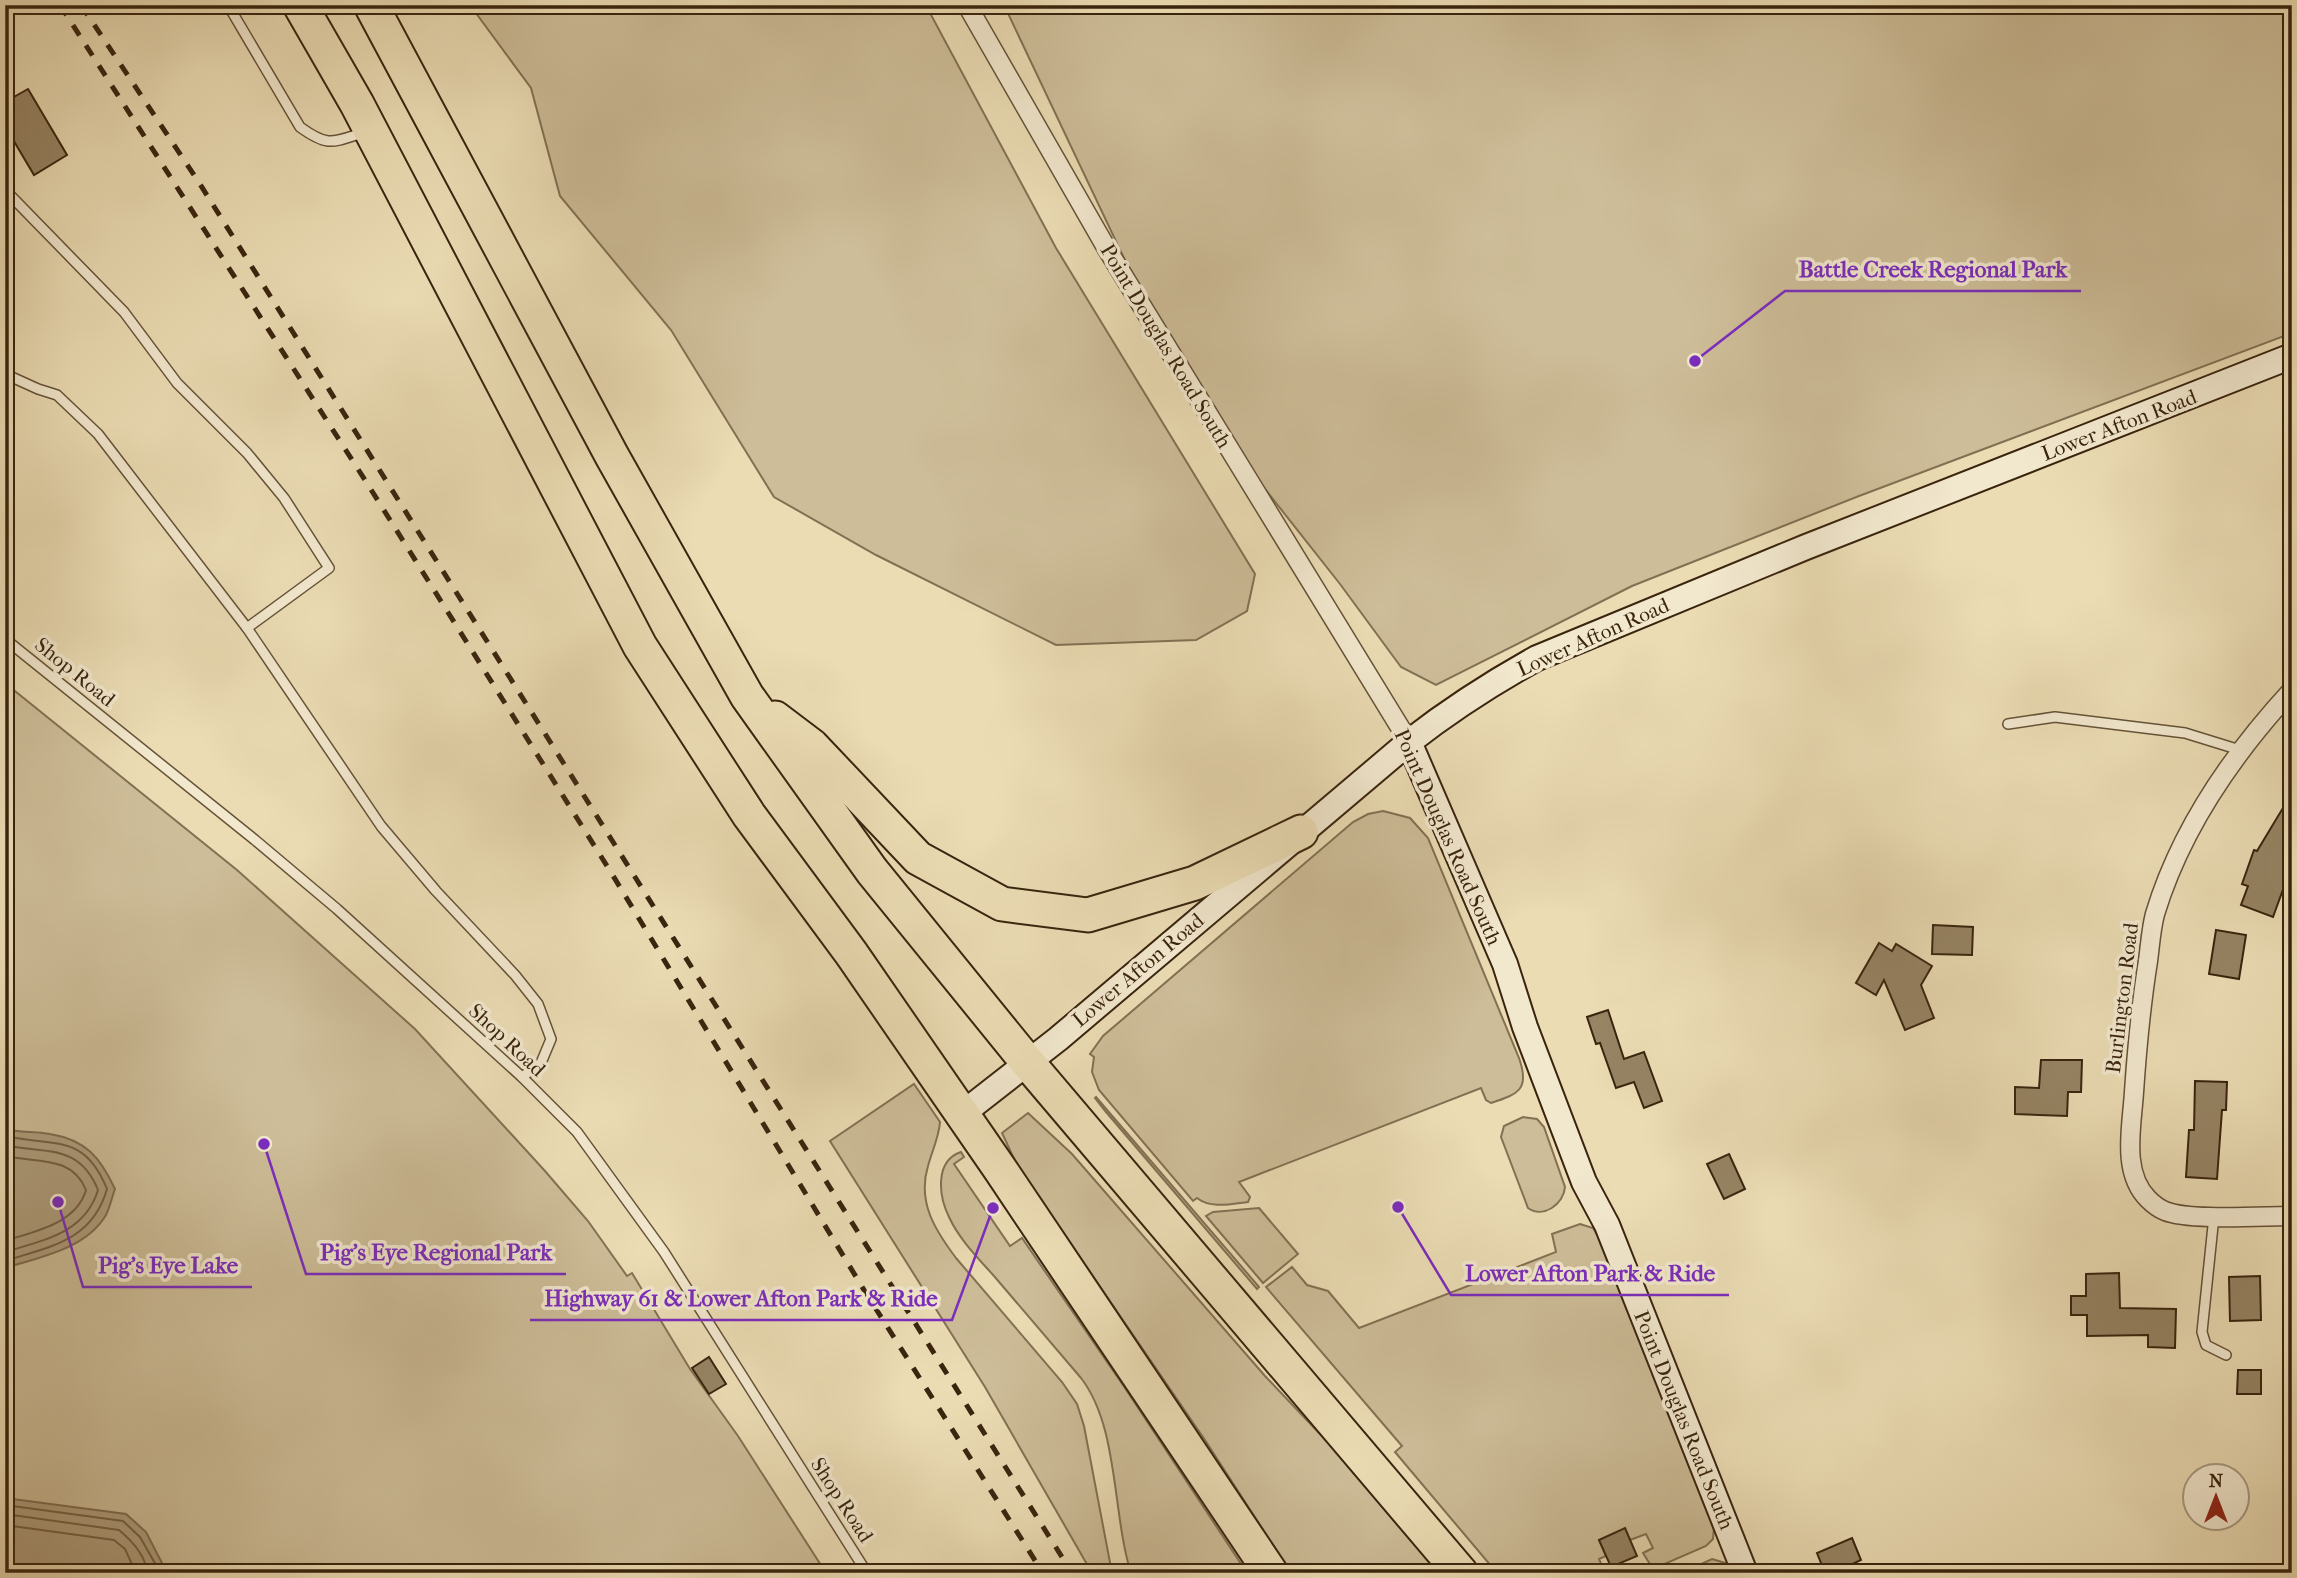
<svg xmlns="http://www.w3.org/2000/svg" width="2297" height="1578" font-family="'IM FELL French Canon',serif">
	<rect width="100%" height="100%" fill="#ebdcb4"/>
	<filter id="stains"><feTurbulence type="fractalNoise" baseFrequency=".00286" numOctaves="4"/><feColorMatrix values="0 0 0 0 .2 0 0 0 0 .09 0 0 0 0 .02 0 0 0 .5 -.17"/></filter>
	<radialGradient id="worn" r=".72"><stop offset=".6" stop-color="#630" stop-opacity="0"/><stop offset="1" stop-color="#630" stop-opacity=".3"/></radialGradient>
	<g fill="#cdbd98" stroke="#837053" stroke-width="2">
		<path d="M470 5H923L929 11 1056 248 1255 574 1247 611 1196 640 1056 645 876 555 774 497 671 330 560 196 531 88Z"/>
		<path d="M1004 5H2292V333L1859 496 1632 586 1436 685 1401 667 1340 584 1186 389Z"/>
		<path d="M5 683 237 870 415 1029 545 1171 588 1221 627 1276 632 1273 690 1369 738 1436 826 1573H5Z"/>
		<path d="M1383 811 1410 818 1428 838 1519 1058C1530 1089 1519 1094 1491 1103L1486 1100 1481 1088 1239 1182 1250 1197 1248 1202C1231 1204 1211 1209 1197 1198L1193 1201 1099 1090 1092 1072 1094 1057 1090 1054 1103 1036 1353 822 1368 814Z"/>
		<path d="M914 1084 940 1122C939 1137 932 1151 928 1166 917 1202 935 1230 956 1258L1062 1382 1077 1404 1084 1426 1112 1573H1092L985 1387 830 1141Z"/>
		<path d="M1096 1097 1259 1287 1257 1289 1106 1112 1095 1098Z"/>
		<path d="M1028 1113 1072 1154 1265 1376 1356 1472 1441 1573H1291L1205 1440 1018 1167 1002 1133Z"/>
		<path d="M1523 1117 1537 1119 1544 1127 1565 1187C1564 1204 1543 1219 1528 1208L1501 1137 1504 1126Z"/>
		<path d="M961 1152 964 1157 954 1164 1010 1246 1022 1238 1125 1388 1247 1573H1131C1112 1513 1119 1427 1081 1378 1052 1344 1023 1310 994 1276 978 1258 959 1239 949 1217 939 1197 934 1161 961 1152Z"/>
		<path d="M1259 1208 1298 1254 1263 1283 1206 1216 1213 1212Z"/>
		<path d="M1580 1224 1593 1228 1598 1236 1714 1527 1713 1539 1706 1546 1653 1569 1643 1553 1653 1548 1646 1534 1630 1540 1624 1529 1599 1540 1606 1556 1599 1559 1605 1573H1497L1395 1452 1402 1446 1266 1287 1292 1267 1307 1285 1328 1291 1359 1328 1556 1252 1552 1234Z"/>
		<path d="M1712 1559 1729 1564 1733 1573H1682Z"/>
	</g>
	<g fill="#ae9d7c" stroke="#7f6d50" stroke-width="2">
		<path d="M5 1129C20 1133 35 1131 50 1134 86 1140 100 1157 115 1189 112 1197 110 1207 106 1215 86 1249 40 1257 5 1268Z"/>
		<path d="M5 1498 126 1514 146 1532 163 1565 162 1573H5Z"/>
	</g>
	<g fill="none" stroke-linecap="round" stroke-linejoin="round">
		<g stroke="#746045" stroke-width="2">
			<path d="M5 1136C53 1147 84 1132 107 1189 92 1241 51 1246 5 1261"/>
			<path d="M5 1145C45 1154 79 1143 98 1190 85 1233 44 1240 5 1252"/>
			<path d="M5 1156C36 1163 72 1155 86 1190 76 1224 35 1231 5 1241"/>
			<path d="M5 1505 123 1521 140 1537 156 1565 155 1573"/>
			<path d="M5 1514 119 1530C131 1540 146 1556 147 1573"/>
			<path d="M5 1525 114 1540 125 1549 136 1573"/>
		</g>
	</g>
	<g fill="#968464" stroke="#39240e" stroke-width="2">
		<path d="M28 89 67 155 34 175 5 126V102Z"/>
		<path d="M2292 793V865L2273 917 2241 905 2248 886 2242 884 2254 850 2257 851Z"/>
		<path d="M1933 925 1973 927 1972 955 1932 954Z"/>
		<path d="M2216 930 2246 935 2239 979 2209 974Z"/>
		<path d="M1879 943 1892 951 1896 944 1932 966 1921 985 1934 1018 1905 1030 1884 980 1876 995 1856 983Z"/>
		<path d="M1608 1010 1624 1059 1644 1052 1662 1101 1644 1108 1634 1082 1616 1088 1600 1043 1596 1044 1587 1017Z"/>
		<path d="M2041 1060H2082L2081 1092H2068L2067 1116 2015 1114V1087L2039 1088Z"/>
		<path d="M2195 1081 2227 1082 2226 1110H2222L2217 1179 2186 1177 2189 1130H2194Z"/>
		<path d="M1729 1154 1745 1189 1724 1199 1707 1164Z"/>
		<path d="M2119 1273 2120 1308 2176 1309 2175 1348 2148 1347V1335L2087 1336V1315H2071V1296H2086V1274Z"/>
		<path d="M2260 1276 2261 1320 2230 1321 2229 1277Z"/>
		<path d="M709 1357 726 1384 709 1394 692 1368Z"/>
		<path d="M2238 1370H2261V1394H2237Z"/>
		<path d="M1625 1528 1637 1556 1611 1567 1599 1540Z"/>
		<path d="M1852 1538 1861 1560 1833 1573H1825L1817 1553Z"/>
	</g>
	<g fill="none" stroke-linecap="round" stroke-linejoin="round">
		<g stroke="#665238" stroke-width="12">
			<g id="lane">
				<path d="M228 5 300 127C329 148 333 142 365 132"/>
				<path d="M5 190 124 312 177 383 247 453 284 498 329 568 247 628"/>
				<path d="M5 374 38 389 57 395 98 434 247 628 381 826 436 891 515 975 538 1004 551 1039 541 1063 522 1077"/>
				<path d="M5 639 255 840 337 909 522 1077 577 1132 664 1252 867 1573"/>
				<path d="M2008 724 2055 717 2185 733 2240 750"/>
				<path d="M2214 1216 2202 1332 2206 1345 2226 1355"/>
			</g>
		</g>
		<g stroke="#665238" stroke-width="21">
			<g id="street">
				<path d="M967 5 1107 249 1409 742"/>
				<path d="M2292 690C2232 755 2181 828 2155 914 2151 929 2150 946 2148 961 2141 1005 2137 1048 2134 1092 2132 1126 2121 1172 2148 1199 2152 1203 2160 1209 2165 1211 2189 1221 2262 1216 2292 1216"/>
			</g>
		</g>
		<g stroke="#39240e" stroke-width="28">
			<g id="secondary">
				<path d="M1409 742 1505 964 1525 1027 1584 1182 1607 1225 1745 1573"/>
				<path d="M962 1114 1058 1039 1409 742C1450 710 1492 683 1537 658L1806 547 2292 356"/>
			</g>
		</g>
		<g stroke="#39240e" stroke-width="37">
			<g id="highway">
				<path d="M300 5 357 104 640 646 749 815 851 953 1000 1169 1271 1573"/>
				<path d="M371 5 612 456 747 696 872 871 1028 1063 1461 1573"/>
				<path d="M775 718 812 746 918 858 1002 904 1088 915 1195 883 1301 832"/>
			</g>
		</g>
		<use href="#lane" stroke="#f2e8ce" stroke-width="9"/>
		<use href="#street" stroke="#f2e8ce" stroke-width="18"/>
		<use href="#secondary" stroke="#f2e8ce" stroke-width="24"/>
		<use href="#highway" stroke="#ebdcb4" stroke-width="33"/>
		<g stroke="#39240e" stroke-width="5" stroke-dasharray="12 12" stroke-linecap="butt">
			<path d="M60 5 365 480 612 874 864 1290 1043 1573"/>
			<path d="M81 5 198 181 1072 1573"/>
		</g>
	</g>
	<g text-anchor="middle" dominant-baseline="central" stroke-width="7" stroke-linejoin="round" paint-order="stroke">
		<g font-size="21" fill="#39240e" stroke="#f2e8ce">
			<text transform="translate(1166 346) rotate(59)">Point Douglas Road South</text>
			<text transform="translate(2119 425) rotate(-21)">Lower Afton Road</text>
			<text transform="translate(1593 637) rotate(-24)">Lower Afton Road</text>
			<text transform="translate(75 672) rotate(39)">Shop Road</text>
			<text transform="translate(1448 837) rotate(66)">Point Douglas Road South</text>
			<text transform="translate(1138 970) rotate(-40)">Lower Afton Road</text>
			<text transform="translate(2122 998) rotate(-83)">Burlington Road</text>
			<text transform="translate(507 1040) rotate(43)">Shop Road</text>
			<text transform="translate(1684 1420) rotate(68)">Point Douglas Road South</text>
			<text transform="translate(842 1500) rotate(57)">Shop Road</text>
		</g>
	</g>
	<path fill="none" stroke="#7b2cbf" stroke-width="2.5" d="M1695 361L1785 291H2081M264 1144L306 1274H566M58 1202L83 1287H252M1398 1207L1451 1295H1729M993 1208L952 1320H530"/>
	<g fill="#7b2cbf" stroke="#f2e8ce" stroke-width="2.5">
		<circle cx="1695" cy="361" r="7"/>
		<circle cx="264" cy="1144" r="7"/>
		<circle cx="58" cy="1202" r="7"/>
		<circle cx="1398" cy="1207" r="7"/>
		<circle cx="993" cy="1208" r="7"/>
	</g>
	<g font-size="23" text-anchor="middle" font-weight="bold" fill="#7b2cbf" stroke="#f2e8ce" stroke-width="7" stroke-linejoin="round" paint-order="stroke">
		<text x="1933" y="277">Battle Creek Regional Park</text>
		<text x="436" y="1260">Pig's Eye Regional Park</text>
		<text x="168" y="1273">Pig's Eye Lake</text>
		<text x="1590" y="1281">Lower Afton Park &amp; Ride</text>
		<text x="741" y="1306">Highway 61 &amp; Lower Afton Park &amp; Ride</text>
	</g>
	<rect width="2297" height="1578" fill="none" stroke="#ebdcb4" stroke-width="28"/>
	<rect x="7" y="7" width="2283" height="1564" fill="none" stroke="#39240e" stroke-width="3.5"/>
	<rect x="14" y="14" width="2269" height="1550" fill="none" stroke="#39240e" stroke-width="2"/>
	<g transform="translate(2216 1497)"><circle r="33" fill="#f2e8ce" stroke="#a89a81" stroke-width="2"/>
	<path d="M0-5L12 26L0 18L-12 26Z" fill="#8f2418"/>
	<text y="-10" font-size="19" font-weight="bold" text-anchor="middle" fill="#39240e">N</text>
	</g>
	<rect width="100%" height="100%" filter="url(#stains)"/>
	<rect width="100%" height="100%" fill="url(#worn)"/>
</svg>
